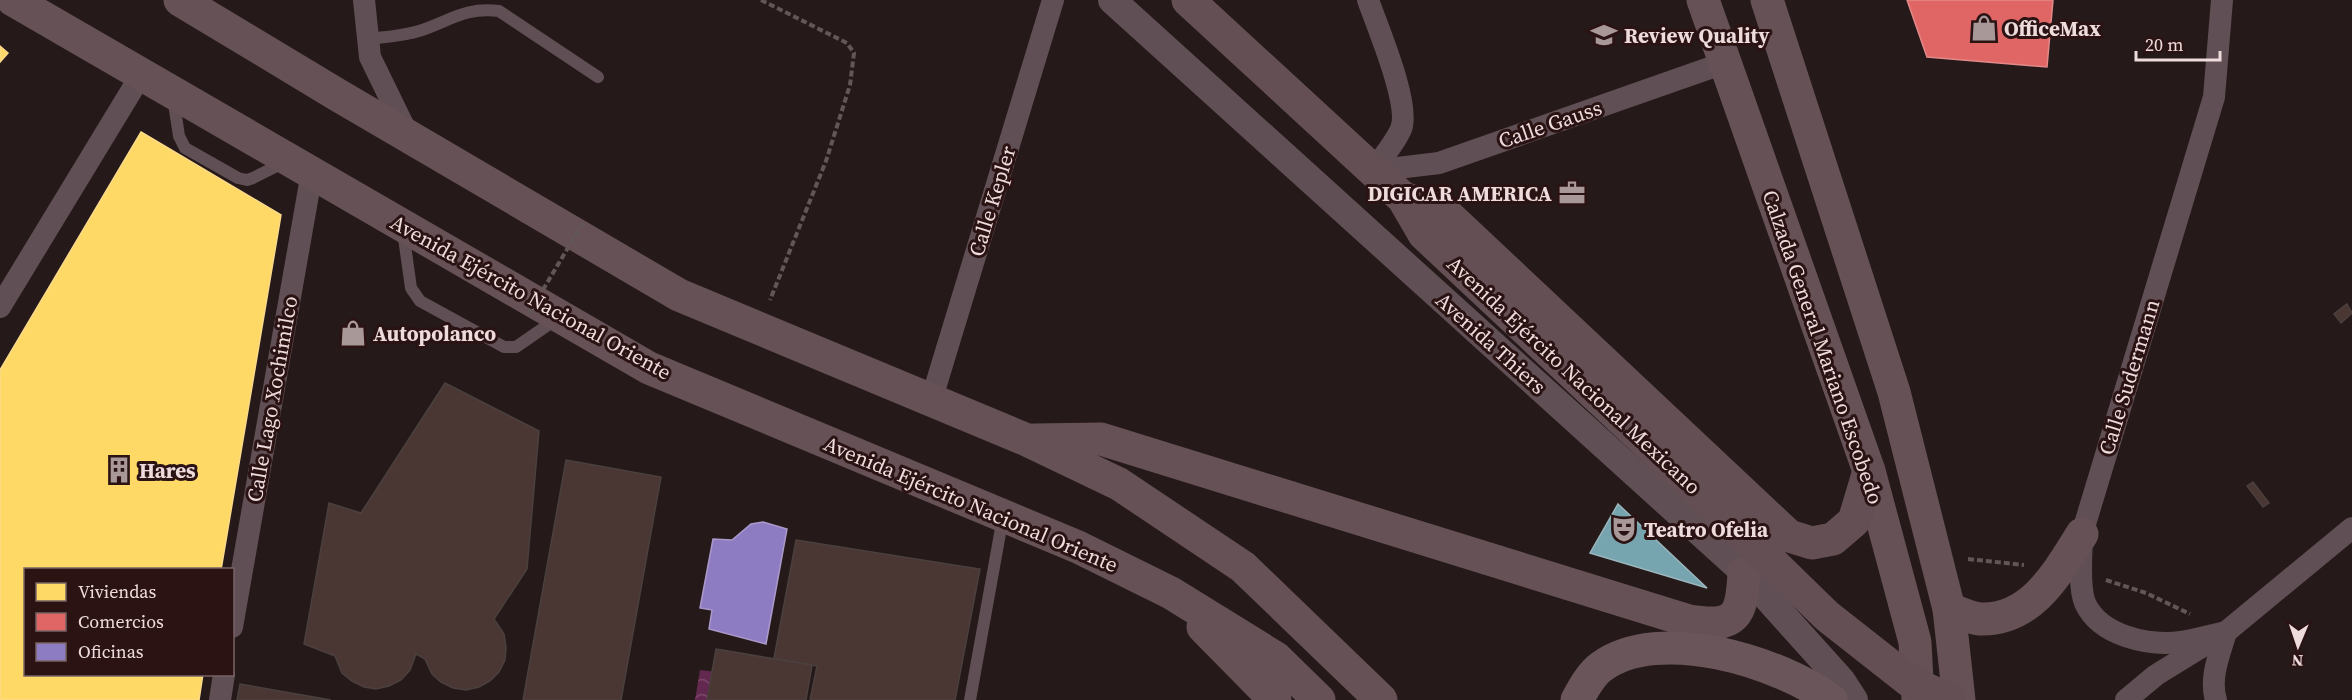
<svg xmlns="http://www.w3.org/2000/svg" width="2352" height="700" font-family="'Source Serif 4',serif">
	<defs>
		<pattern id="water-waves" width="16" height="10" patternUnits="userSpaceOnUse" patternTransform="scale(1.5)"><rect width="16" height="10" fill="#62284f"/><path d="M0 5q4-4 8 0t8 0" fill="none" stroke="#794768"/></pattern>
	</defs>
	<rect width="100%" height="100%" fill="#251919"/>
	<path fill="url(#water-waves)" d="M700 670 750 676 745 700H695Z"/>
	<g fill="#ffd966" stroke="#fada89" stroke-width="1.5">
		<path d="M0 46 8 53 0 62Z"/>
		<path d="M141 132 281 215 221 570H26V674H203L199 700H0V370Z"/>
	</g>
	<path fill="#e06666" stroke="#e48989" stroke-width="1.5" d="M1907 0H2053L2047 67 1927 57Z"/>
	<path fill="#8e7cc3" stroke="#ab99ca" stroke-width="1.5" d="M763 522 787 529 766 644 709 629 712 610 700 608 713 539 732 540 751 524Z"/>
	<path fill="#76a5af" stroke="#9ab6bc" stroke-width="1.5" d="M1618 504 1707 588 1590 553Z"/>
	<g fill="#4a3734" stroke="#4a403e" stroke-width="1.5">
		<path d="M2347 304 2352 313 2341 323 2334 314Z"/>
		<path d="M445 383 539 431 527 569 494 619 504 634 506 647 505 660 499 672 490 681 479 687 466 690 453 688 441 682 432 674 425 659 416 654 410 670 401 680 389 686 376 689 364 687 352 681 342 673 335 656 304 644 329 503 361 513Z"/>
		<path d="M566 460 661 477 621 700H523Z"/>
		<path d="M2253 482 2269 503 2263 507 2247 486Z"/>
		<path d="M796 540 980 569 955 700H810L817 666 774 658Z"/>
		<path d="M716 649 812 665 806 700H707Z"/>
		<path d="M240 684 331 700H237Z"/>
	</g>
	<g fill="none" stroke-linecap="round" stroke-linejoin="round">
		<g stroke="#635659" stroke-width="4" stroke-dasharray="6 3" stroke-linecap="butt">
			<path d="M761 0 847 43 854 53 850 85 826 161 770 300"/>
			<path d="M1968 559 2024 565"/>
			<path d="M2106 580 2146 593 2190 614"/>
		</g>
		<g stroke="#604f54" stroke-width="12">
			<path d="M368 39C385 37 403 36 419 31 450 21 464 7 499 11L598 77"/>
			<path d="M173 97 179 136 185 148 238 178 247 180 253 178 285 162"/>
			<path d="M403 231 411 288 420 301 504 347H516L558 318"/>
			<path d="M970 700 1003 517"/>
		</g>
		<g stroke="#604f54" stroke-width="22">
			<path d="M364 0 370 57 409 137"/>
			<path d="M1368 0C1377 26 1411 105 1401 129 1395 143 1382 158 1373 171"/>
			<path d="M2222 0 2214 97 2082 534C2082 552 2078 585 2085 603 2100 636 2148 646 2181 642 2196 640 2211 635 2226 632"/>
			<path d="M1373 171 1439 163 1724 63"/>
			<path d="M0 307 141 75"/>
			<path d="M931 401 1053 0"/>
			<path d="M232 627 312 172"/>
			<path d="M220 700 224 674"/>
			<path d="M2126 700 2156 675 2226 632 2352 528"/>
			<path d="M2216 700C2209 678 2220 653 2226 632"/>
		</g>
		<path stroke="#604f54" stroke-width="28" d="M1112 0 1744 572 1841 680 1854 700"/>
		<g stroke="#655156" stroke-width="33">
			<path d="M13 0 649 368 1078 547 1171 593 1276 658 1319 700"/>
			<path d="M180 0 336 94 679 295 1027 440 1119 484 1243 567 1381 700"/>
			<path d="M1703 0 1869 471 1915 642 1918 700"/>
			<path d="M1767 0 1894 392 1949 609 1959 700"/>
			<path d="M1034 440 1101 439 1689 621C1736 628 1742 617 1744 572"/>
			<path d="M1949 609C1958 612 1970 618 1980 619 2032 621 2058 572 2082 534"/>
			<path d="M1203 627 1275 700"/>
		</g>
		<g stroke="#644f54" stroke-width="33">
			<path d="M1188 0 1403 198 1424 234 1716 508"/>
			<path d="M1403 198 1443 211 1789 536 1812 543 1833 539 1854 521 1869 471"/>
		</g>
		<path stroke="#6a555a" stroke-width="33" d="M1577 700C1583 689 1591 674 1601 667 1659 624 1779 662 1831 700"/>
		<path stroke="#635659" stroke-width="4" stroke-dasharray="6 3" stroke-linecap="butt" d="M529 313 584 221"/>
		<path stroke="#644f54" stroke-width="33" d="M1716 508 1827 616 1911 682 1949 700"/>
	</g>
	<defs>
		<g id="shop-bare" transform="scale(2.07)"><path d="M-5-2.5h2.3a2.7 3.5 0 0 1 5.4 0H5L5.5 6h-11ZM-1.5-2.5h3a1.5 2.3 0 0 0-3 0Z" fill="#a89898" stroke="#2b1314" stroke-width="2.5" paint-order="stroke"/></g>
		<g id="school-bare" transform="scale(2.07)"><path d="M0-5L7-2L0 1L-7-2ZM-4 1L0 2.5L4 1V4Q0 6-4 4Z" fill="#a89898" stroke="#2b1314" stroke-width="2.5" paint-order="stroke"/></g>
		<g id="office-bare" transform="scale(2.07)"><path d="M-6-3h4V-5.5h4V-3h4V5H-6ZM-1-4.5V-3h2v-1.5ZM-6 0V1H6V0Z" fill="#a89898" stroke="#2b1314" stroke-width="2.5" paint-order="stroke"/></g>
		<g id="building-bare" transform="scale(2.07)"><path d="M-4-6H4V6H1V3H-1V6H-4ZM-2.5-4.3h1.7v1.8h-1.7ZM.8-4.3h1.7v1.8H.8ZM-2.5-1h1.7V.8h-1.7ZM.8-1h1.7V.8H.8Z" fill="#a89898" stroke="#2b1314" stroke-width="2.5" paint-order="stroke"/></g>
		<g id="theatre-bare" transform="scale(2.07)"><path d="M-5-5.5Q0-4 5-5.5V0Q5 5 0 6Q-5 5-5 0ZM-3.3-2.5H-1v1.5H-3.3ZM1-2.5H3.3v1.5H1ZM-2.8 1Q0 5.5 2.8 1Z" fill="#a89898" stroke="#2b1314" stroke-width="2.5" paint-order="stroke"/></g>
	</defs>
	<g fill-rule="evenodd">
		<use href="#shop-bare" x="1984" y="28"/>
		<use href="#school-bare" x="1604" y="35"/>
		<use href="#office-bare" x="1572" y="193"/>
		<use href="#shop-bare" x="353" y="333"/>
		<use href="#building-bare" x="119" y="470"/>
		<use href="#theatre-bare" x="1624" y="529"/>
	</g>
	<g text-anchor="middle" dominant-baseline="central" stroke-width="6" stroke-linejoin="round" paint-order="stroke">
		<g font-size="21" font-weight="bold" fill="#eedcdc" stroke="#2b1314" text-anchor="start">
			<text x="2004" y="28">OfficeMax</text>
			<text x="1624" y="35">Review Quality</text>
			<text x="1552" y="193" text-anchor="end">DIGICAR AMERICA</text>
			<text x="373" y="333">Autopolanco</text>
			<text x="139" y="470">Hares</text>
			<text x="1644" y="529">Teatro Ofelia</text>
		</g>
		<g font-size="21" fill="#eedcdc" stroke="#2b1314">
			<text transform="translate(1550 124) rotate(-19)">Calle Gauss</text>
			<text transform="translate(992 201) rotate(-73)">Calle Kepler</text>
			<text transform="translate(531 297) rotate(29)">Avenida Ejército Nacional Oriente</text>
			<text transform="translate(1491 343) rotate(42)">Avenida Thiers</text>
			<text transform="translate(1823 347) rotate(71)">Calzada General Mariano Escobedo</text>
			<text transform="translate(1574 375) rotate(43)">Avenida Ejército Nacional Mexicano</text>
			<text transform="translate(2129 377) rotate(-73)">Calle Sudermann</text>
			<text transform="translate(272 399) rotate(-80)">Calle Lago Xochimilco</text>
			<text transform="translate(971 504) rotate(23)">Avenida Ejército Nacional Oriente</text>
		</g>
	</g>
	<rect x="24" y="568" width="210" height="108" fill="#2b1314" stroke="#796364" stroke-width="1.5"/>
	<rect x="36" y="583" width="30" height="18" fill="#ffd966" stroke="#796364" stroke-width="1.5"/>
	<text x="78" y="598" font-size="18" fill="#eedcdc">Viviendas</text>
	<rect x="36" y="613" width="30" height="18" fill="#e06666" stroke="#796364" stroke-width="1.5"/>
	<text x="78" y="628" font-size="18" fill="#eedcdc">Comercios</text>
	<rect x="36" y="643" width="30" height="18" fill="#8e7cc3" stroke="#796364" stroke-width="1.5"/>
	<text x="78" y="658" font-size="18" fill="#eedcdc">Oficinas</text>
	<g transform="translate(2298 646) rotate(182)" stroke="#2b1314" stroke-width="4.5" paint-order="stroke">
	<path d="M0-4.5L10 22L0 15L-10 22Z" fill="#eedcdc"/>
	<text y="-9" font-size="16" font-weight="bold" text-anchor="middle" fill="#eedcdc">N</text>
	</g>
	<path d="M2136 51v9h84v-9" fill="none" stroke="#eedcdc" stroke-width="3"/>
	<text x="2145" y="51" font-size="18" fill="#eedcdc" stroke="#2b1314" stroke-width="4.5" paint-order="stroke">20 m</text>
</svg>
